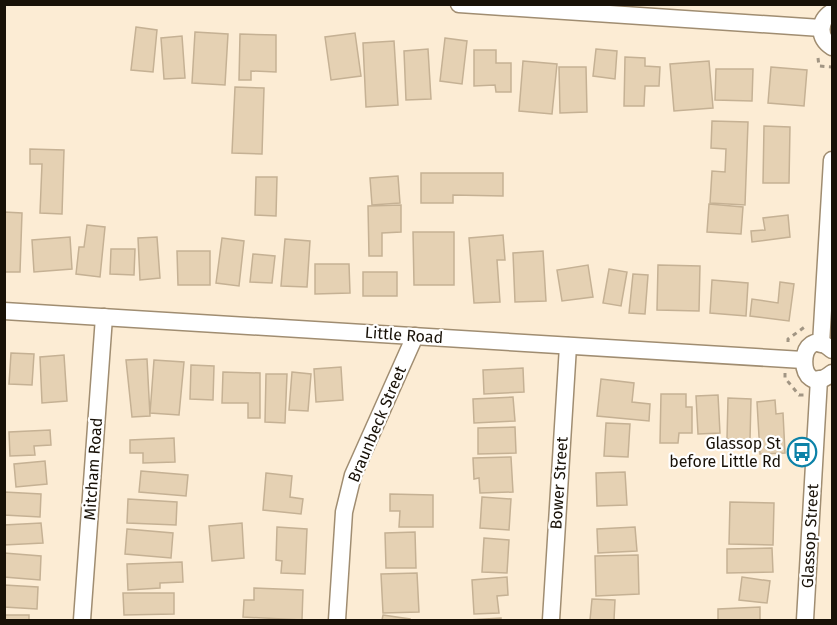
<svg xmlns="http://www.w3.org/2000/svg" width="837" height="625" font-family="'Fira Sans',sans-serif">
	<rect width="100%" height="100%" fill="#fcecd4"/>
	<g fill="#e5d1b3" stroke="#c5b194" stroke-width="1.5">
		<path d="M136 27 157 30 153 72 131 70Z"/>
		<path d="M195 32 228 34 225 85 192 83Z"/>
		<path d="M355 33 361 76 331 80 325 37Z"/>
		<path d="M240 34 276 35V72L251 71V80H239Z"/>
		<path d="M182 36 185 78 164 79 161 38Z"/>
		<path d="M445 38 467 41 462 84 440 81Z"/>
		<path d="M394 41 398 105 366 107 363 43Z"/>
		<path d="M428 49 431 99 406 100 404 51Z"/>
		<path d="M596 49 617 51 615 79 593 76Z"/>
		<path d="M474 50H496V63H511V92H496L495 85 474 86Z"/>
		<path d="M625 57 645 58V66L660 67 659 86H645L644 106H624Z"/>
		<path d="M523 61 557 64 552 114 519 111Z"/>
		<path d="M709 61 713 108 674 111 670 64Z"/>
		<path d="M559 67H586L587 112 560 113Z"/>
		<path d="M771 67 807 70 804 106 768 103Z"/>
		<path d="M716 69H753L752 101 715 100Z"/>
		<path d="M235 87 264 88 262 154 232 153Z"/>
		<path d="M712 121 748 122 745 205 710 203 712 171 725 172 726 149 711 148Z"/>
		<path d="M764 126 790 127 789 183H763Z"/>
		<path d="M30 149 64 150 62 214 40 213 42 164H30Z"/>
		<path d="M421 173H503V196L453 195V203H421Z"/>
		<path d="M398 176 400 203 372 205 370 178Z"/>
		<path d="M256 177H277L276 216 255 215Z"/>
		<path d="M709 204 743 207 741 234 707 232Z"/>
		<path d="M401 205V232L382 233V256H369L368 206Z"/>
		<path d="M4 212 22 213 20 272H4Z"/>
		<path d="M788 215 790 237 752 242 751 231 765 230 763 218Z"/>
		<path d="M87 225 105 227 100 277 76 274 79 247H84Z"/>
		<path d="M413 232H454V285H414Z"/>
		<path d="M503 235 505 260H497L500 302 474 303 469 238Z"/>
		<path d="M70 237 72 269 34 272 32 240Z"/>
		<path d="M157 237 160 278 140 280 138 238Z"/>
		<path d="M222 238 244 241 239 286 216 283Z"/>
		<path d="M285 239 310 241 307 287 281 286Z"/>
		<path d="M111 249H135L134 275 110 274Z"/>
		<path d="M177 251H210V285H178Z"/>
		<path d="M543 251 546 301 515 302 513 253Z"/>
		<path d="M253 254 275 256 272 283 250 282Z"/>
		<path d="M315 264H349L350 293 315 294Z"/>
		<path d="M588 265 593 297 562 301 557 270Z"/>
		<path d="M658 265 700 266 699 311 657 310Z"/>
		<path d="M609 269 627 272 621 306 603 303Z"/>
		<rect x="363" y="272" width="34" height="24"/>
		<path d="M633 274 648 275 645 314 629 313Z"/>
		<path d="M712 280 748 283 746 316 710 313Z"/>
		<path d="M780 282 794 284 789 321 750 316 752 299 778 303Z"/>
		<path d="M11 353 34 354 32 385 9 384Z"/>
		<path d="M64 355 67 401 42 403 40 357Z"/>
		<path d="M147 359 150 416 132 417 126 360Z"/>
		<path d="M154 360 184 362 179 415 150 413Z"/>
		<path d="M191 365 214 366 213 400 190 399Z"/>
		<path d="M341 367 343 400 316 402 314 369Z"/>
		<path d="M523 368 524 392 484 394 483 370Z"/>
		<path d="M223 372 260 373V418H248V403H222Z"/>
		<path d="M292 372 311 374 308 411 289 410Z"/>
		<path d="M266 374H287L285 423 265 422Z"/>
		<path d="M601 379 634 383 632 402 650 404 649 421 597 416Z"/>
		<path d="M661 394H686V407H692V433H679L678 443H660Z"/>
		<path d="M718 395 720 433 698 434 696 396Z"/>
		<path d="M513 397 515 421 474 423 473 399Z"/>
		<path d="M728 398 751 399 750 440 727 439Z"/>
		<path d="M775 400 776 414 783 413 785 453 760 454 757 402Z"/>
		<path d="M606 423 630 424 628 457 604 456Z"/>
		<path d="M515 427 516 453 478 454V428Z"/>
		<path d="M50 430 51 445 34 446 35 455 10 456 9 432Z"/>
		<path d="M174 438 175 462 143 463V453H130V440Z"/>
		<path d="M511 457 513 492 480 493 479 478 474 479 473 458Z"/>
		<path d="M45 461 47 484 16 487 14 464Z"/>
		<path d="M141 471 188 475 186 496 139 492Z"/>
		<path d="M625 472 627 505 597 506 596 473Z"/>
		<path d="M266 473 292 476 290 497 303 499 301 514 263 510Z"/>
		<path d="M4 492 41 494 40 517 4 515Z"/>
		<path d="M390 494 433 495V527H399L400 511H390Z"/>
		<path d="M482 497 511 499 509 530 480 528Z"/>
		<path d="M128 499 177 502 176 525 127 523Z"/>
		<path d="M730 502 774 503 773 545 729 544Z"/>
		<path d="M41 523 43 543 4 545V525Z"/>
		<path d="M242 523 244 558 212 561 209 526Z"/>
		<path d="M277 527 307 529 305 574 281 573 282 561 276 560Z"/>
		<path d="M635 527 637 551 598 553 597 529Z"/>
		<path d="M127 529 173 533 171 558 125 554Z"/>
		<path d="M415 532 416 568H386L385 533Z"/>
		<path d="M484 538 509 540 507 573 482 572Z"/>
		<path d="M772 548 773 572 727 573V549Z"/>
		<path d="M4 553 41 556 40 580 4 577Z"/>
		<path d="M638 555 639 594 596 596 595 556Z"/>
		<path d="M182 562 183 582 160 583V588L128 590 127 564Z"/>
		<path d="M417 573 419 612 383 613 381 574Z"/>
		<path d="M507 577 508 595 497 596 499 613 474 614 472 580Z"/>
		<path d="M742 577 770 581 767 603 739 600Z"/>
		<path d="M4 585 38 587 37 609 4 607Z"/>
		<path d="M254 588 303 590 302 620 243 617 244 600H254Z"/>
		<path d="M123 593H174V614L124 615Z"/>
		<path d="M592 599 615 600 614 620H590Z"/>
		<path d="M760 607V620H718V609Z"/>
		<rect x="4" y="615" width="25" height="5"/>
		<path d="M383 615 410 619V620H382Z"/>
		<path d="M501 618V620H468Z"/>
	</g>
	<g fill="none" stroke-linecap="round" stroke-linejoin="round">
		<g stroke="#a08d71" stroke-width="19">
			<g id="street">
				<path d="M459 4 821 28"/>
				<path d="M832 12C818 21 818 38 832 47"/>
				<path d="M4 311 803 360"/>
				<path d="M821 344 832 160"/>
				<path d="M832 350C796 318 794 404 832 373"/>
				<path d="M82 620 104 317"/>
				<path d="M337 620 344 512 353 475 415 336"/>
				<path d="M551 620 568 346"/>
				<path d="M805 620 819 379"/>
			</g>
		</g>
		<g stroke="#a19583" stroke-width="3" stroke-dasharray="4.5 4.5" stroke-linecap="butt">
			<path d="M818 58 819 66 832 67"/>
			<path d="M788 342V339L806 326"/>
			<path d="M785 373V378L799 395H804"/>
		</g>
		<use href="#street" stroke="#fff" stroke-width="16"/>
	</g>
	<defs>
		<g id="bus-ring" transform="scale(1.5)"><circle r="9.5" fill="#fff" stroke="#0c82a8" stroke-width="1.5"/><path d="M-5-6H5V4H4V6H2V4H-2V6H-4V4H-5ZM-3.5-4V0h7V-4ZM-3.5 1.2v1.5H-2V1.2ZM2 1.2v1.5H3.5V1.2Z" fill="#0c82a8"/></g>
	</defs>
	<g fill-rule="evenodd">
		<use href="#bus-ring" x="802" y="452"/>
	</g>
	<g text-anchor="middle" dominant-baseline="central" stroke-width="4.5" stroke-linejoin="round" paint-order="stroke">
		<g font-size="16" fill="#181107" stroke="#fff">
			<text transform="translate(404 335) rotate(4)">Little Road</text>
			<text transform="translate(377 424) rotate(-67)">Braunbeck Street</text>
			<text transform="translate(93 469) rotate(-86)">Mitcham Road</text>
			<text transform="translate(559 483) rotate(-86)">Bower Street</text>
			<text transform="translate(810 536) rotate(-87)">Glassop Street</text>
		</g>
		<g font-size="16" fill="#181107" stroke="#fff" text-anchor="end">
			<text x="781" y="443">Glassop St<tspan x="781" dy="18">before Little Rd</tspan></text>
		</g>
	</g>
	<rect width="837" height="625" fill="none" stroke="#181107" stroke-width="12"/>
</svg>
